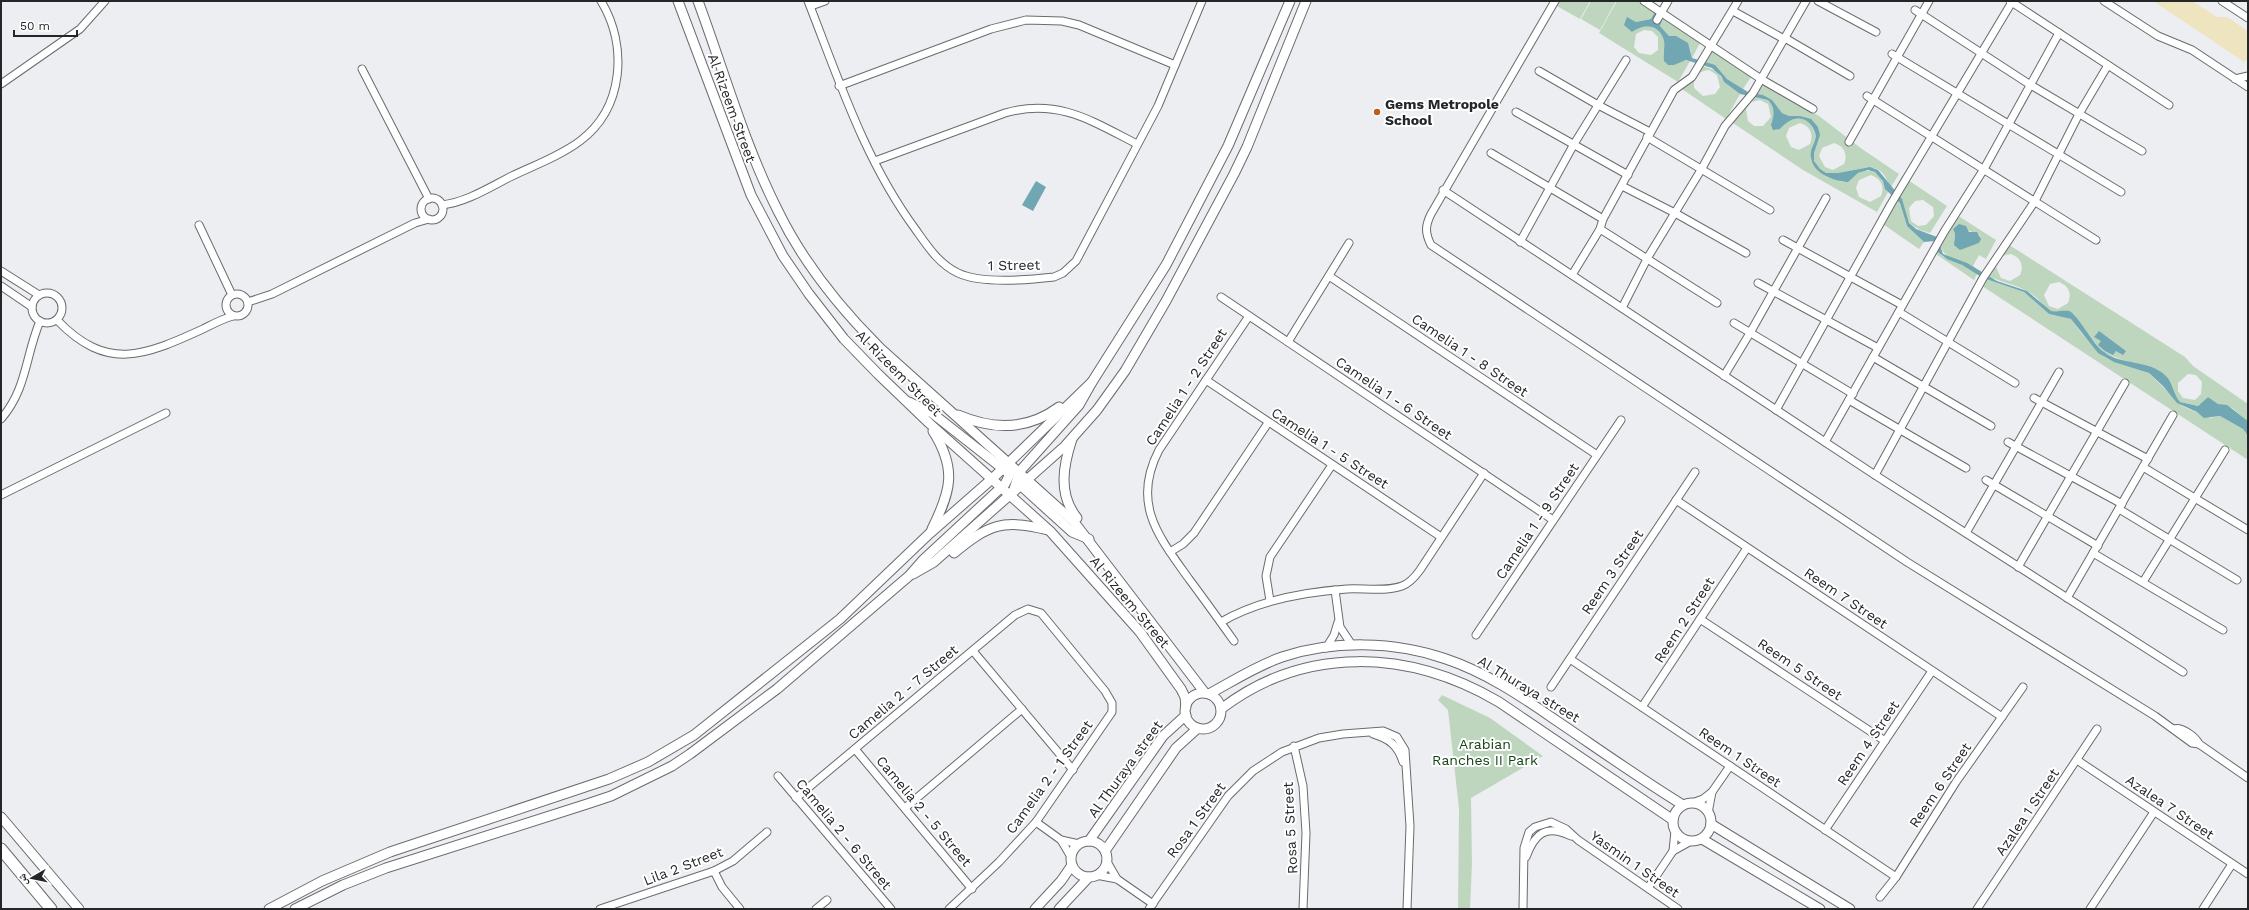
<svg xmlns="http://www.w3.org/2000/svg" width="2249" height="910" font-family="'Work Sans','Noto Naskh Arabic',sans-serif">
	<rect width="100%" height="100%" fill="#eceef2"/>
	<g fill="#bfd6be" fill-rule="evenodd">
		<path d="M1558 1H1590L1580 19 1555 5Z"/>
		<path d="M1591 1H1616L1600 30 1581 19Z"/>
		<path d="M1617 1H1638L1655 12 1651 19 1636 22 1629 18 1632 32C1644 23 1660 24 1664 41 1665 48 1663 54 1664 60L1668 65C1676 64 1683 59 1690 61L1678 82 1599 33ZM1644 30 1652 31 1658 37V50L1651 55 1639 53 1634 47 1636 34Z"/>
		<path d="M1663 17 1700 43 1692 58 1690 49 1669 36 1660 26Z"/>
		<path d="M1708 48 1751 77 1743 89 1727 79 1715 66 1700 60Z"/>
		<path d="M1697 64 1717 71 1724 82 1740 94 1726 119 1682 89ZM1709 70 1717 75 1720 87 1715 94 1703 96 1694 88C1693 77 1698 71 1709 70Z"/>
		<path d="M1756 80 1819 116 1862 149 1899 174 1891 187C1887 181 1885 174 1879 170 1862 160 1825 188 1815 163 1810 150 1822 141 1818 127L1800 116H1789L1782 113 1763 95 1748 92ZM1834 143C1844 146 1848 154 1844 164L1833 170 1825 167 1819 156 1822 148Z"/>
		<path d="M1746 96 1768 100C1774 107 1777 114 1772 123L1802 118 1810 122 1816 136 1812 148 1811 160 1826 177 1843 182C1855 175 1867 165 1880 175L1888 192 1877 212 1803 170 1730 121ZM1760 100 1768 104 1771 117 1763 126H1754L1748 121 1746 109 1751 102ZM1800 123C1810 126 1814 134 1810 144L1799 150 1791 147 1786 136 1789 128ZM1871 175C1881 179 1885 186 1881 196L1870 202 1859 197 1856 188 1859 180Z"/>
		<path d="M1902 176 1947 206 1930 233C1895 223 1914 213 1895 190ZM1923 200 1933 207 1934 216 1926 225 1918 226 1911 221 1909 208 1915 201Z"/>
		<path d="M1891 195 1900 203 1907 226 1924 242 1919 249 1877 220Z"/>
		<path d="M1952 212 1996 240 1986 259 1979 255 1973 266 1979 271C1958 258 1944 264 1937 237ZM1967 230 1980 235 1979 243 1964 248 1954 240 1955 233Z"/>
		<path d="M1935 241 1942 256 1962 265 1977 274 1974 280 1930 250Z"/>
		<path d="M2003 241 2185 357 2193 366 2248 404V421L2232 408 2218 404 2208 397 2198 406 2180 402 2173 392 2166 376 2104 353 2086 332 2074 314 2064 311H2051C2043 306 2039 299 2032 294 2018 284 2000 283 1985 274ZM2011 254C2021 258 2024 265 2020 275L2010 281 2001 278 1996 267 2002 256ZM2059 282C2069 286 2072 293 2068 303L2058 309 2049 306 2044 295 2050 284ZM2188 374 2196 375 2202 382 2201 394 2195 400 2183 398 2178 391V383Z"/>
		<path d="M1983 278 2024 292 2049 314 2071 319 2082 334 2106 358 2149 373 2182 406 2210 418 2220 416 2243 429 2248 436V460L1979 284Z"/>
		<path d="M1442 695 1490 718 1543 756 1471 798 1472 864 1470 909H1458L1459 809 1448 710 1438 700Z"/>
	</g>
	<path fill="#eee4bf" d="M2153 1H2192L2217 17H2227L2248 31V59L2244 62Z"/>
	<g fill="#70a7b2">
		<path d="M1655 12 1663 17 1660 26 1669 36H1676L1688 43 1692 58 1715 65 1727 79 1748 92 1763 95 1772 100 1782 113 1789 116H1800L1811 119 1818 127 1820 135 1814 153V161L1820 169 1826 173H1838L1870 167 1878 170 1902 199 1909 223 1916 229 1937 237 1943 254 1967 263 1997 281 2027 291 2051 311C2056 312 2063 310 2069 311 2077 313 2093 345 2104 352 2122 366 2149 359 2166 376 2173 383 2173 394 2180 402L2198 406 2208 397 2218 404 2227 405 2248 421V436L2243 429 2220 416 2204 418 2197 412 2177 403 2163 386 2149 373 2114 362 2098 353 2071 319 2049 314 2024 292 1983 278 1962 265 1947 259 1938 252 1935 241 1924 242 1907 226 1900 203 1885 189 1883 181 1875 172 1868 170 1858 173 1848 182C1832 181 1808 172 1811 151 1812 146 1815 142 1816 136 1811 115 1793 113 1780 129L1773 130 1771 125C1774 115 1776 109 1768 100L1740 94 1724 82 1721 76 1712 68 1686 60 1674 65H1668L1664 61C1663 54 1665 48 1664 41 1660 24 1644 23 1632 32L1624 25 1627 17 1636 22 1651 19Z"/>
		<path d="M1036 181 1046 187 1033 211 1022 205Z"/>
		<path d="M1959 224 1966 226 1969 232H1977L1981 239 1979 243 1960 250 1954 245 1955 233 1953 229Z"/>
		<path d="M2099 331 2126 351 2123 355 2116 351 2113 355 2105 351 2098 345 2101 341 2094 337Z"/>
	</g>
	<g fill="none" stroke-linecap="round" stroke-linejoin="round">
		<g stroke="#696b6f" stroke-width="9">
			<g id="minor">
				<path d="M808 1C839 80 865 161 916 230 928 247 939 264 958 273 981 284 1028 280 1054 277L1063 273 1076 261 1158 106 1202 1"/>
				<path d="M1555 1 1431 214C1425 226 1425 233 1431 245L1907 562 2155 716 2192 743 2199 744"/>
				<path d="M1644 1 1761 79 1813 109"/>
				<path d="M1818 1 1876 32"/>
				<path d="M2010 1 2169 105"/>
				<path d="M2104 1 2158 36 2192 50 2248 87"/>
				<path d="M2222 1 2248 18"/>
				<path d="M811 6 825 1"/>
				<path d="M1915 10 2029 84 2142 151"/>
				<path d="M1733 11 1784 39"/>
				<path d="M1657 20 1668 1"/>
				<path d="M1785 38 1850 76"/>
				<path d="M1892 54 2121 192"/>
				<path d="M362 69 429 199"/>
				<path d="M1539 71 1598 105 1650 132"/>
				<path d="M2235 79 2248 76"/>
				<path d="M1 84 80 29 105 1"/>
				<path d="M839 86 991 29 1026 20 1062 21 1079 25 1175 65"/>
				<path d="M1867 96 2096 240"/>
				<path d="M1516 112 1628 175"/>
				<path d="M1647 137 1770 210"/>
				<path d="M1849 142 1929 1"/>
				<path d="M1491 153 1603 219"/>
				<path d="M875 161 1005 113C1058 98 1092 121 1137 144"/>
				<path d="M1622 186 1675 213 1746 253"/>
				<path d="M1443 190 1875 475 2183 672"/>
				<circle cx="432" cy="209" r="11"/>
				<path d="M442 205C467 202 490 187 512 176 535 165 560 156 580 141 624 108 628 46 601 1"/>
				<path d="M199 225 232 295"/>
				<path d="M1600 229 1717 303"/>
				<path d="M1783 240 1902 305"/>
				<path d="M1520 242 1574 144 1626 60"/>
				<path d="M1 271 39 295"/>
				<path d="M1572 275 1600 229 1603 219 1674 90 1692 77 1738 1"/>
				<path d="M1329 276 1597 455"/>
				<path d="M1758 283 1878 348"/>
				<path d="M1 286 32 307"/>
				<circle cx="47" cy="308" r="15"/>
				<circle cx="237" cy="305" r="11"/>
				<path d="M1221 297 1553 520"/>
				<path d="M248 302 272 294 415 223 429 219"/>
				<path d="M1622 308 1648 257 1701 170 1725 126 1753 93 1806 1"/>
				<path d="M1899 312 2015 383"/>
				<path d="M57 320C107 372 144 356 203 329 213 324 222 319 233 316"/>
				<path d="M1734 323 1853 394"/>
				<path d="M1288 342 1349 243"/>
				<path d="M1873 357 1991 426"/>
				<path d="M1724 376 1750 333 1826 198"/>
				<path d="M1206 380 1441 537"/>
				<path d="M2034 398 2148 459"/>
				<path d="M1849 400 1966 468"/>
				<path d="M1776 410 1891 204 2012 2"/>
				<path d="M1 419C27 389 25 357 40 321"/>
				<path d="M1825 442 1944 232 1984 169 2059 33"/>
				<path d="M2008 442 2122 504"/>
				<path d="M2143 467 2248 530"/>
				<path d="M1875 475 1983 278 2035 201 2079 114 2108 65"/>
				<path d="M1986 480 2098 546"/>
				<path d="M1 495 166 413"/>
				<path d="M1676 500 2002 717"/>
				<path d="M2119 509 2237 580"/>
				<path d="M1966 533 2059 372"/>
				<path d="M1170 552 1183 544 1194 533 1268 423"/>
				<path d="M2093 553 2223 630"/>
				<path d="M2018 567 2125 383"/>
				<path d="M2143 582 2225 450"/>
				<path d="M1335 590 1340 627 1352 645"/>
				<path d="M2067 598 2173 415"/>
				<path d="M1270 601 1266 576 1270 557 1332 465"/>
				<path d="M1700 619 1885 741"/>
				<path d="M1221 622C1259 600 1303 592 1347 589 1364 588 1385 592 1402 586 1410 583 1415 577 1420 570L1484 473"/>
				<path d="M1476 635 1621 420"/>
				<path d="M1234 641C1219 620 1204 599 1189 579 1159 537 1131 504 1159 450L1249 316"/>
				<path d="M1326 648 1334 635 1338 622"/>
				<path d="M973 651 1073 770"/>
				<path d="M1570 659 1896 877"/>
				<path d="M1551 687 1695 472"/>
				<path d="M1642 707 1747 548"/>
				<path d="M2174 729C2181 726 2196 737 2199 744L2248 778"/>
				<path d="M1373 734C1389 739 1398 745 1403 762"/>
				<path d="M1294 746 1303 786 1306 833 1303 909"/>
				<path d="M855 749 972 889"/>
				<path d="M2077 760 2248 874"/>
				<path d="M778 776 891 909"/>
				<path d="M796 798 1015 615 1028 609 1041 613 1105 691 1112 703V712L1036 822 999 862 949 909"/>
				<path d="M1692 803 1703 799 1712 792"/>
				<path d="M905 808 1022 709"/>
				<path d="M1708 813 1712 792 1730 766"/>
				<path d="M1036 822 1061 840 1079 844"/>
				<path d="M1825 830 1932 671"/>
				<path d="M1061 840 1071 857"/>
				<path d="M1673 851 1675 831"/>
				<path d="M1526 857C1535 833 1546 824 1571 836"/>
				<path d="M1106 860 1117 879"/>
				<path d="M714 871 722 887 740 909"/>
				<path d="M1096 875 1117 879 1153 904"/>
				<path d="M1648 888 1673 851 1691 841"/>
				<path d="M1880 897 1896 877 1956 782 2023 687"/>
				<path d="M600 909 714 871 733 861 767 832"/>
				<path d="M816 909 827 900"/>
				<path d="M1149 909 1228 796 1253 771 1282 752 1319 738 1343 734 1383 731 1397 737 1405 750 1410 826 1407 909"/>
				<path d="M1523 909 1524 848 1529 832 1535 827 1551 822 1566 829 1578 840 1678 909"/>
				<path d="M1977 909 2097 729"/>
				<path d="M2090 909 2154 812"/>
				<path d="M2203 909 2232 864"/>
			</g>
		</g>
		<g stroke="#696b6f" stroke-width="11">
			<g id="tertiary">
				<path d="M678 1 751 195 783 256 809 294 844 339 878 374 929 423 1050 531 1140 632 1181 689 1185 697 1186 707"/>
				<path d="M698 1C724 71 744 144 778 211 803 262 839 307 879 347L1074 522 1205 693"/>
				<path d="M909 402 932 413 1007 472"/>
				<path d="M958 415C993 430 1028 430 1059 407"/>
				<path d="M1072 439C1063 466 1058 494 1077 518"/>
				<path d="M1018 483 1072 532 1089 539"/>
				<path d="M1012 495 1020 471 1079 405 1092 382 1166 265 1228 146 1290 1"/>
				<path d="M932 529C951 491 957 469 933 431"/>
				<path d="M954 553C988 525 1003 518 1048 530"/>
				<path d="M913 574 934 562 1065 446 1097 410 1125 371 1166 301 1234 174 1247 147 1306 1"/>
				<circle cx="1203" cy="711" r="18"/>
				<path d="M1209 694C1233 681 1256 666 1282 657 1333 640 1395 641 1446 659 1485 672 1521 696 1554 719 1597 748 1639 778 1683 805"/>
				<path d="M1221 709C1306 644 1410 650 1499 702L1673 820"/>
				<circle cx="1692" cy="822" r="19"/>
				<path d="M1 817 79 909"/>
				<path d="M1711 824 1850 909"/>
				<path d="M1702 839 1820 909"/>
				<path d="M1089 841 1163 736 1186 715"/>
				<circle cx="1089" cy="859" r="18"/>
				<path d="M1105 851 1176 748 1198 728"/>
				<path d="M269 909 322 881 390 852 609 779 648 762 694 735 840 619 929 534 993 478 1092 382"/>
				<path d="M295 909 343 885 386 868 587 804 611 796 672 766 690 754 777 689 909 576 924 559 1005 484 1010 474 1009 463"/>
				<path d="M1035 909 1061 881 1072 865"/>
				<path d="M1059 909 1089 877"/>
			</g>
		</g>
		<g stroke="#696b6f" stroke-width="13">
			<path id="primary" d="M1 849 51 909"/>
		</g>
		<use href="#minor" stroke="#fff" stroke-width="7"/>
		<use href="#tertiary" stroke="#fff" stroke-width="9"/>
		<use href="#primary" stroke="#fff" stroke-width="11"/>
	</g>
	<circle fill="#be5f18" stroke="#fff" stroke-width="1.5" cx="1377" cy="112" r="4"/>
	<g text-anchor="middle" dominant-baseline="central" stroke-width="4" stroke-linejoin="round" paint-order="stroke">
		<g font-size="14" font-weight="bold" fill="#252628" stroke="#fff" text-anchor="start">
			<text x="1385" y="104">Gems Metropole<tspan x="1385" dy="16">School</tspan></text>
		</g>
		<g font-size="14" fill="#252628" stroke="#fff">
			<text transform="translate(732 108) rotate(70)">Al Rizeem Street</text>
			<text transform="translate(1014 265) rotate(-1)">1 Street</text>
			<text transform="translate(1470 355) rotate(34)">Camelia 1 - 8 Street</text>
			<text transform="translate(899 373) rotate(45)">Al Rizeem Street</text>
			<text transform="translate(1186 387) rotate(-57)">Camelia 1 - 2 Street</text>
			<text transform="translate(1394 398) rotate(34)">Camelia 1 - 6 Street</text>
			<text transform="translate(1330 448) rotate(33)">Camelia 1 - 5 Street</text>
			<text transform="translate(1537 521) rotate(-56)">Camelia 1 - 9 Street</text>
			<text transform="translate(1612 572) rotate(-56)">Reem 3 Street</text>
			<text transform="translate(1846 598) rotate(34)">Reem 7 Street</text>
			<text transform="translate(1130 602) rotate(50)">Al Rizeem Street</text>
			<text transform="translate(1684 620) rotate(-57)">Reem 2 Street</text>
			<text transform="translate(1800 669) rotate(34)">Reem 5 Street</text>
			<text transform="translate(1529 689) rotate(31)">Al Thuraya street</text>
			<text transform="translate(903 692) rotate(-40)">Camelia 2 - 7 Street</text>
			<text transform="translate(1868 743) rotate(-56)">Reem 4 Street</text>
			<text transform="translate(1740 757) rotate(34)">Reem 1 Street</text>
			<text transform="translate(1125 769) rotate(-54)">Al Thuraya street</text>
			<text transform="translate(1049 777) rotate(-54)">Camelia 2 - 1 Street</text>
			<text transform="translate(1940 785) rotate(-56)">Reem 6 Street</text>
			<text transform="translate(2170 807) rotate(34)">Azalea 7 Street</text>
			<text transform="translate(924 811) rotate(50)">Camelia 2 - 5 Street</text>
			<text transform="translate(2027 812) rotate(-56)">Azalea 1 Street</text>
			<text transform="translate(1196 820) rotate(-54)">Rosa 1 Street</text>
			<text transform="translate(1290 828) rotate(-93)">Rosa 5 Street</text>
			<text transform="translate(844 834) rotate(50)">Camelia 2 - 6 Street</text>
			<text transform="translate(1635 864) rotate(35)">Yasmin 1 Street</text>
			<text transform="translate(683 866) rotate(-21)">Lila 2 Street</text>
		</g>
		<g font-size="14" fill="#144315" stroke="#fff">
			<text x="1485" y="744">Arabian<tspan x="1485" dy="16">Ranches II Park</tspan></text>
		</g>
	</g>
	<rect width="2249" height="910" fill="none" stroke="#252628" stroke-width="4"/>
	<g transform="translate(32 878) rotate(261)" stroke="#ffffff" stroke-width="3" paint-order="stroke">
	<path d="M0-3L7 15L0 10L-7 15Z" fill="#252628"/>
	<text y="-6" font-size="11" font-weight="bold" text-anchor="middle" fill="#252628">ش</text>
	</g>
	<path d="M14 30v6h63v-6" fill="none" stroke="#252628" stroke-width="2"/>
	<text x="20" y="30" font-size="12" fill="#252628" stroke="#ffffff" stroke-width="3" paint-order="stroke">50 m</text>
</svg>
